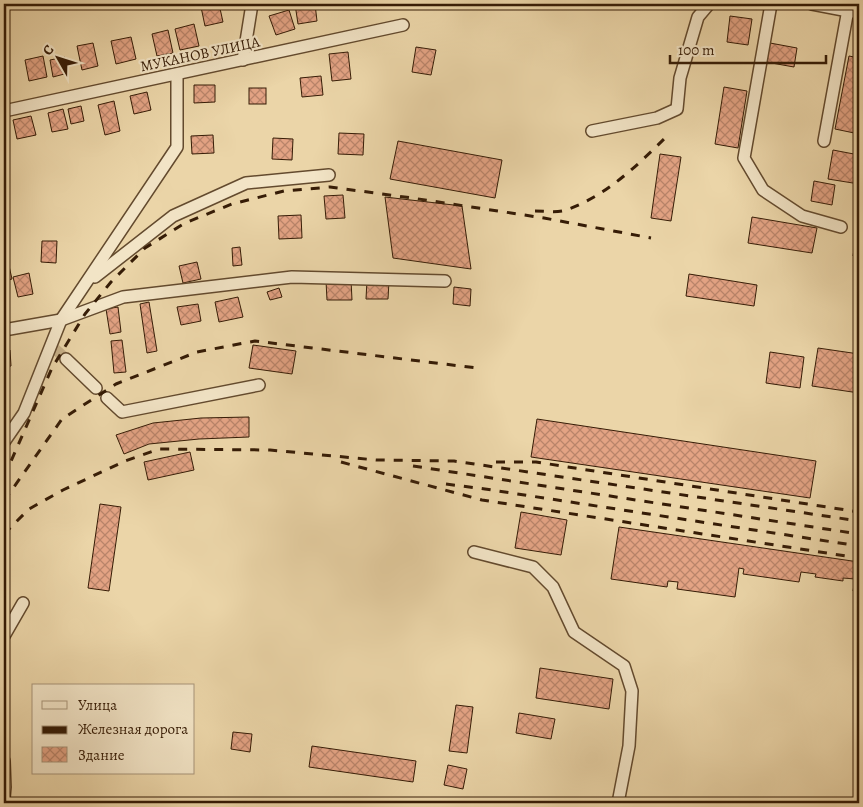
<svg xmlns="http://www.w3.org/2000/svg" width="863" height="807" font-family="Alegreya,serif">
	<defs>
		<pattern id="building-cross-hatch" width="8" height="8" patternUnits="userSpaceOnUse" patternTransform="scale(1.25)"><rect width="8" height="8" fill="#e3a384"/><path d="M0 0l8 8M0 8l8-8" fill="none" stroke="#b9846a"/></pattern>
	</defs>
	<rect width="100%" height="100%" fill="#ebd5a8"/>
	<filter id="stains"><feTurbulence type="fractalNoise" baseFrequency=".004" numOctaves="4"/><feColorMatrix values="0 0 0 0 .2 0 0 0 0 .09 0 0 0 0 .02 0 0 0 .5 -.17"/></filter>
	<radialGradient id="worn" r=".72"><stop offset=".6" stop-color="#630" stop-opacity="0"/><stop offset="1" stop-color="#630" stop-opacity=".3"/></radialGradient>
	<g fill="url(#building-cross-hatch)" stroke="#361c06">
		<path d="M216 4H219L223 22 205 26 201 7Z"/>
		<path d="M295 4H315L317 21 298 24Z"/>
		<path d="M289 10 295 29 276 35 269 16Z"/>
		<path d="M730 16 752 19 748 45 727 42Z"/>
		<path d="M194 24 199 46 180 50 175 29Z"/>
		<path d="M168 30 173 53 157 56 152 34Z"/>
		<path d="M131 37 136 59 116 64 111 41Z"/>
		<path d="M93 43 98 66 82 70 77 46Z"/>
		<path d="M770 43 797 48 794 67 766 62Z"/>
		<path d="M416 47 436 50 431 75 412 72Z"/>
		<path d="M348 52 351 79 332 81 329 54Z"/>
		<path d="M43 56 47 77 29 81 25 60Z"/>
		<path d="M849 56 859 58V134L835 129Z"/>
		<path d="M65 57 68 73 53 77 50 60Z"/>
		<path d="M321 76 323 95 302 97 300 78Z"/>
		<path d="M194 85H215V102L194 103Z"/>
		<path d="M724 87 747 91 738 148 715 144Z"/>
		<rect x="249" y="88" width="17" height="16"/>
		<path d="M147 92 151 110 134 114 130 96Z"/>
		<path d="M114 101 120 131 105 135 98 105Z"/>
		<path d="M81 106 84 121 71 124 68 109Z"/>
		<path d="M63 109 68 129 52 132 48 113Z"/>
		<path d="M31 116 36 135 17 139 13 120Z"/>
		<path d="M339 133 364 134 363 155 338 154Z"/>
		<path d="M213 135 214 153 192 154 191 136Z"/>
		<path d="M273 138 293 139 292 160 272 159Z"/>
		<path d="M398 141 502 160 495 198 390 179Z"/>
		<path d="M833 150 859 155V184L828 179Z"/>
		<path d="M660 154 681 157 671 221 651 218Z"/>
		<path d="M814 181 835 185 832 205 811 201Z"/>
		<path d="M343 195 345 218 326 219 324 196Z"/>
		<path d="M385 197 462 206 471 269 393 258Z"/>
		<path d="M859 214V257L853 256Z"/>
		<path d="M301 215 302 238 279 239 278 216Z"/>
		<path d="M752 217 817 228 812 253 748 243Z"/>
		<path d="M42 241H57L56 263 41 262Z"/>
		<path d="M240 247 242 265 233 266 232 248Z"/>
		<path d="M7 257 12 279 4 281V258Z"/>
		<path d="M197 262 201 279 183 283 179 266Z"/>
		<path d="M29 273 33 294 18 297 13 277Z"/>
		<path d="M689 274 757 285 754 306 686 296Z"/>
		<path d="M351 280 352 300H327L326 281Z"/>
		<path d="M367 280 389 281 388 299H366Z"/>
		<path d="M454 287 471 289 470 306 453 304Z"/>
		<path d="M279 288 282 297 270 300 267 292Z"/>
		<path d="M238 297 243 317 219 322 215 302Z"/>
		<path d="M149 302 157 351 147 353 140 304Z"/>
		<path d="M198 304 201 321 181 325 177 307Z"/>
		<path d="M118 307 121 332 110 334 106 309Z"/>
		<path d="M122 340 126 372 114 373 111 341Z"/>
		<path d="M253 345 296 351 292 374 249 368Z"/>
		<path d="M818 348 859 354V393L812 386Z"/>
		<path d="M4 350H10L11 366 4 367Z"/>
		<path d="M770 352 804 357 800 388 766 383Z"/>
		<path d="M249 417V437L199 439 149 444 124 454 116 435 153 423 201 418Z"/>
		<path d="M537 419 816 461 810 498 531 457Z"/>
		<path d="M190 452 194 470 148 480 144 462Z"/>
		<path d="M100 504 121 507 109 591 88 588Z"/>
		<path d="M521 512 567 520 561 555 515 548Z"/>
		<path d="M619 527 859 562V592L853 591 855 579 843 578V581L815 577 816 574 801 572 799 582 743 574 744 569 739 568 735 597 677 589 678 582 668 581 667 587 611 579Z"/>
		<path d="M540 668 613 679 609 709 536 698Z"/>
		<path d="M456 705 473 707 467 753 449 751Z"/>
		<path d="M519 713 555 719 551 739 516 733Z"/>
		<path d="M233 732 252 734 250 752 231 749Z"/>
		<path d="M312 746 416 761 413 782 309 767Z"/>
		<path d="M448 765 467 769 463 789 444 785Z"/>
		<path d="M748 798 767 800V803H748Z"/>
	</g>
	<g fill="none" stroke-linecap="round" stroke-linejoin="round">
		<path stroke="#c7b088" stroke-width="11" stroke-dasharray="11 5.5" stroke-linecap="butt" d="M55 349 66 359"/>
		<g stroke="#634a2e" stroke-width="14">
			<g id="minor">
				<path d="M771 4 744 158 763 190 802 216 841 227"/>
				<path d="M812 4 859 13"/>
				<path d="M243 60 252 4"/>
				<path d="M4 111 403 25"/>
				<path d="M592 131 657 118 677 109 680 78 698 17 709 4"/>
				<path d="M824 141 849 4"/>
				<path d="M95 277 173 216 246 183 329 175"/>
				<path d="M4 330 61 320 123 297 292 277 445 281"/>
				<path d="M66 359 96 388"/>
				<path d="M107 398 122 412 259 385"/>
				<path d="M4 442 24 413 61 320 177 147V75"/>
				<path d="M474 552 533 567 553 587 574 632 624 666 632 691 629 746 618 803"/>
				<path d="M4 636 23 603"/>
				<path d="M4 761 5 787 4 798"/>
			</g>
		</g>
		<use href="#minor" stroke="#f2e4c6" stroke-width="11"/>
		<g stroke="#361c06" stroke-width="3" stroke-dasharray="9 9" stroke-linecap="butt">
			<path d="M535 211C545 211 557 213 566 210 606 196 638 165 667 136"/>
			<path d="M341 462 482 500 859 558"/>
			<path d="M496 462H536L859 512"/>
			<path d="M413 466 859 534"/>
			<path d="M4 477 52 368 85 314 111 282 145 248 185 223 232 204 284 191 330 187 412 198 544 218 651 238"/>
			<path d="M446 484 485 489 859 546"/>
			<path d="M4 501 62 419 116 384 197 352 255 341 477 368"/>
			<path d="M4 534 29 509 63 490 125 461 159 449 270 450 376 460 454 461 859 521"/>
		</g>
	</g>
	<g text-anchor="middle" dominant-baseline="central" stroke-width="4.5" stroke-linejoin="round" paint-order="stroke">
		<g font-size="15" fill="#361c06" stroke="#f2e4c6">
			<text transform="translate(200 54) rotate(-12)">МУКАНОВ УЛИЦА</text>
		</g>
	</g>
	<rect width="863" height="807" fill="none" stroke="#ebd5a8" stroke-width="20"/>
	<rect x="5" y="5" width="853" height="797" fill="none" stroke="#361c06" stroke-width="2.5"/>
	<rect x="10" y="10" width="843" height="787" fill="none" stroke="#361c06"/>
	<rect x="32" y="684" width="162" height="90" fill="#f2e4c6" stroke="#a79479"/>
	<rect x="42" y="701" width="25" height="8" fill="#f2e4c6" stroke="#a79479"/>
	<text x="78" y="710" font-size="15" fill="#361c06">Улица</text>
	<rect x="42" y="726" width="25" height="8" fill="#361c06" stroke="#a79479"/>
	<text x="78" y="734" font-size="15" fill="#361c06">Железная дорога</text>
	<rect x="42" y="747" width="25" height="15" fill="url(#building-cross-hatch)" stroke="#a79479"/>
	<text x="78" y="760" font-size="15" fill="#361c06">Здание</text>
	<g transform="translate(58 58) rotate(309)" stroke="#f2e4c6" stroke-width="4" paint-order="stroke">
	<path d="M0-4L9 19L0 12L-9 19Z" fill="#361c06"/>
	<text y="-8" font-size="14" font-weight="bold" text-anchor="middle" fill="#361c06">С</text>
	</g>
	<path d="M670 55v8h156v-8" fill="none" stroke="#361c06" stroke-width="2.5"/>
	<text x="678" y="55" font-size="15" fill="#361c06" stroke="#f2e4c6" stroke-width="4" paint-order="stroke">100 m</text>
	<rect width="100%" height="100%" filter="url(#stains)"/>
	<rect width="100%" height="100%" fill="url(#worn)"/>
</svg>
